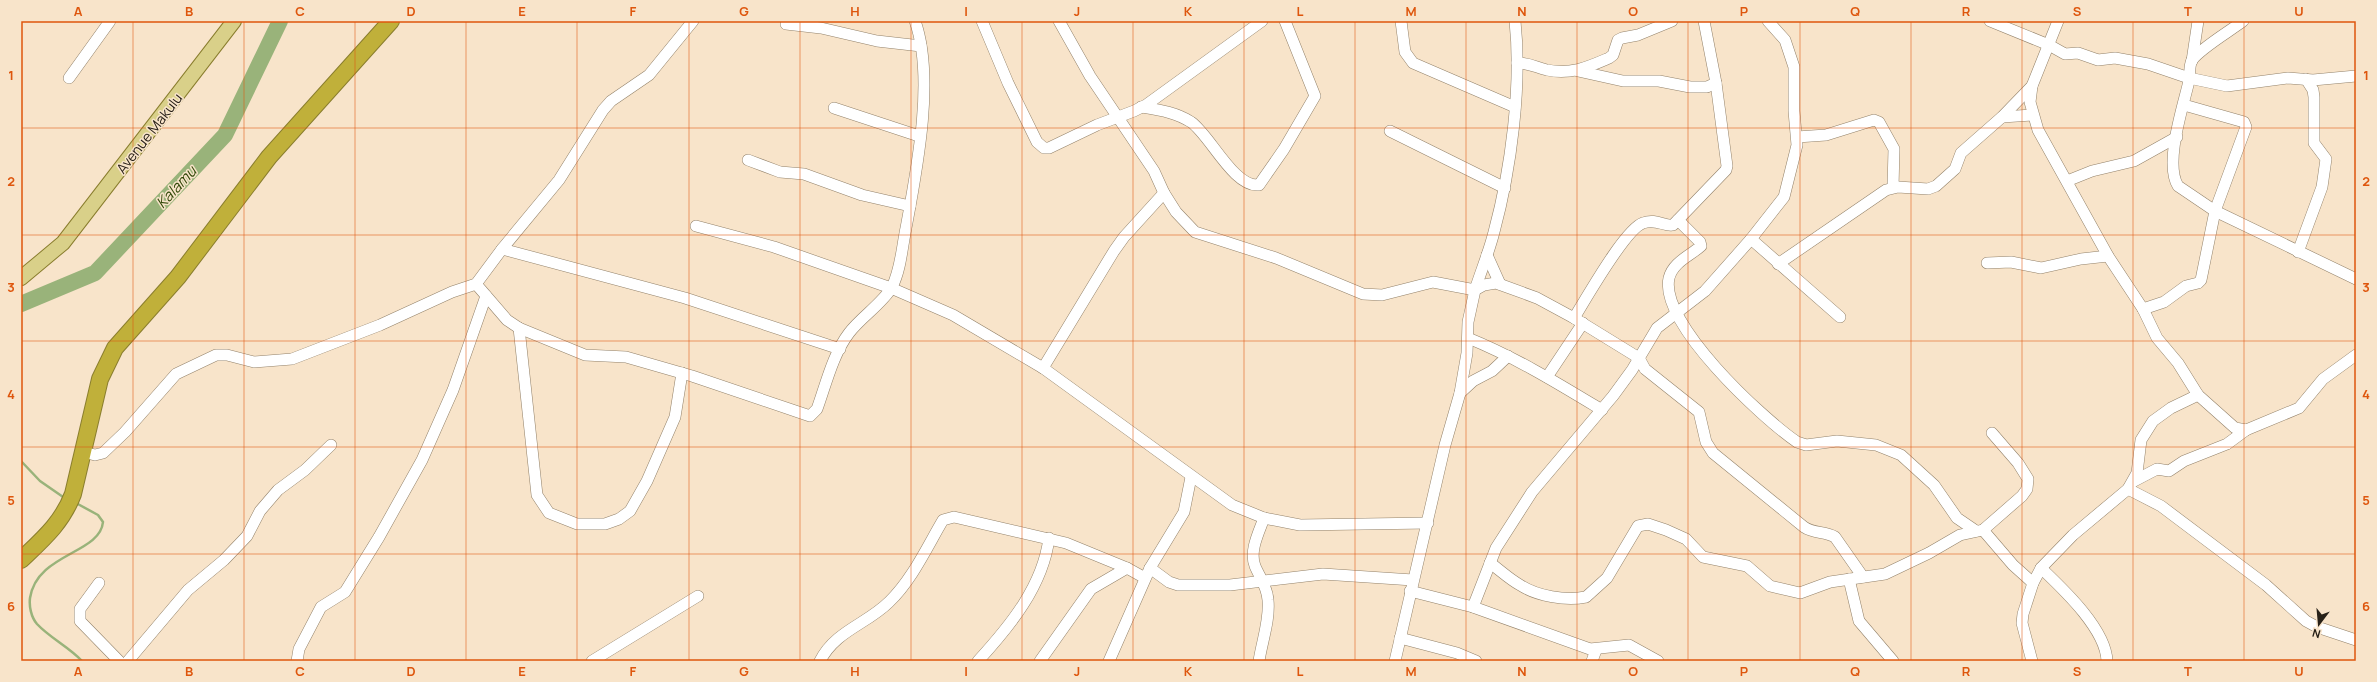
<svg xmlns="http://www.w3.org/2000/svg" width="2377" height="682" font-family="Manrope,sans-serif">
	<rect width="100%" height="100%" fill="#f8e4ca"/>
	<g fill="none" stroke-linecap="round" stroke-linejoin="round">
		<g stroke="#99b37a" stroke-width="2.5">
			<path d="M21 461 40 481 66 499"/>
			<path d="M76 503 98 515 103 522C100 554 37 553 30 598 29 606 31 617 37 624 50 638 69 647 82 661"/>
		</g>
		<path stroke="#99b37a" stroke-width="16" d="M21 304 95 273 225 135 280 21"/>
		<g stroke="#93826a" stroke-width="12">
			<g id="minor">
				<path d="M982 21 1008 83 1037 142 1044 148H1049L1097 125 1134 111 1146 105 1262 21"/>
				<path d="M1059 21 1090 76 1154 171 1164 193"/>
				<path d="M1401 21 1405 52 1413 63 1515 107"/>
				<path d="M1990 21 2049 45 2065 54 2078 53 2098 60 2115 58 2148 64 2189 78 2227 86 2288 78 2313 80 2356 76"/>
				<path d="M2058 21 2032 86 2030 102 2038 130 2108 256 2143 309 2157 338 2178 363 2198 395 2235 428 2246 430 2299 408 2323 379 2356 355"/>
				<path d="M2243 21C2230 31 2201 48 2192 60 2189 65 2190 76 2189 81 2183 107 2164 163 2178 186L2215 211 2356 279"/>
				<path d="M786 24 821 28 877 41 921 46"/>
				<path d="M2192 61 2198 21"/>
				<path d="M1517 63C1530 63 1535 67 1547 70 1571 75 1588 67 1609 58L1613 55 1618 40 1622 38 1638 35 1672 21"/>
				<path d="M1578 71 1623 81H1659L1690 87H1707L1716 83"/>
				<path d="M69 78 110 21"/>
				<path d="M1141 107C1159 110 1175 112 1191 122 1210 135 1234 188 1259 185L1284 149 1315 96 1285 21"/>
				<path d="M834 108 919 136"/>
				<path d="M2002 117 2032 115"/>
				<path d="M1390 131 1505 188"/>
				<path d="M1797 137 1826 135 1874 120 1879 122 1894 149 1893 187"/>
				<path d="M748 160 780 172 804 174 862 195 910 206"/>
				<path d="M2067 181 2092 171 2134 161 2177 137"/>
				<path d="M1678 220 1700 242 1701 246C1690 256 1673 262 1669 278 1659 323 1762 418 1797 442L1806 445 1837 441 1876 445 1901 455 1934 485 1957 518 1976 531"/>
				<path d="M696 226 774 247 891 288 953 315 1043 368 1232 505 1264 518 1300 525 1428 523"/>
				<path d="M1751 239 1840 317"/>
				<path d="M502 249 685 298 840 349"/>
				<path d="M2298 252 2322 187 2326 159 2314 143V97L2313 90 2306 79"/>
				<path d="M1487 255 1500 284"/>
				<path d="M1987 263 2011 262 2041 268 2081 259 2108 256"/>
				<path d="M1778 264 1886 190 1898 187 1928 189 1936 186 1955 169 1961 153 2002 117 2032 86"/>
				<path d="M476 284 507 320 519 328 585 355 626 357 692 376 810 416 817 409C826 384 833 354 849 333 860 318 883 303 892 287 901 269 902 247 906 228 917 169 935 77 915 21"/>
				<path d="M2143 309 2164 302 2186 286 2198 283 2201 280 2215 211 2246 127 2244 122 2184 105"/>
				<path d="M1574 318C1586 299 1625 229 1643 223 1656 218 1665 227 1673 225L1726 170 1727 166 1716 83 1704 21"/>
				<path d="M519 328 537 495 549 513 577 524H605L619 519 630 511 647 481 675 417 682 373"/>
				<path d="M1468 338C1515 357 1559 384 1602 410"/>
				<path d="M1043 368 1114 251 1124 237 1164 193 1176 212 1195 232 1276 258 1363 294 1382 295 1433 282 1475 290C1481 271 1489 252 1494 232 1511 169 1522 86 1515 21"/>
				<path d="M1547 377 1583 323"/>
				<path d="M1460 393 1473 381 1492 371 1508 356"/>
				<path d="M1992 433 2018 463 2028 479 2027 489 2022 496 1983 530 2013 565 2033 583"/>
				<path d="M83 452 95 455 103 453 125 432 176 374 216 355H227L254 362 292 359 380 325 452 292 476 284 502 249 559 180 603 110 611 101 649 75 693 21"/>
				<path d="M2134 481 2157 469 2169 471 2184 461 2227 444 2246 430"/>
				<path d="M2128 489 2161 506 2266 585 2306 621 2317 627 2356 640"/>
				<path d="M1490 563C1500 570 1509 579 1520 585 1537 596 1565 601 1586 597L1607 578 1638 526 1648 524 1666 530 1686 539 1703 557 1747 566 1770 586 1800 593 1830 582 1885 574 1929 553 1960 535 1983 530"/>
				<path d="M1150 568 1169 582 1178 585H1230L1323 574 1413 580"/>
				<path d="M2041 568C2063 589 2106 629 2107 661"/>
				<path d="M1849 579 1859 621 1893 661"/>
				<path d="M99 583 80 609V621L119 661"/>
				<path d="M1410 591 1473 607 1590 649 1629 645 1658 661"/>
				<path d="M1473 607 1496 548 1532 492 1613 396 1632 370 1657 328 1705 291 1751 239 1784 197 1797 145 1794 111V67L1785 40 1768 21"/>
				<path d="M1400 638 1457 653 1476 661"/>
				<path d="M128 661 188 590 224 560 247 536 260 511 278 490 305 470 331 445"/>
				<path d="M297 661 299 649 321 607 345 592 379 537 422 460 453 390 486 296"/>
				<path d="M592 661 698 596"/>
				<path d="M820 661C835 631 867 624 889 602 912 580 927 547 943 520L954 517 1066 543 1127 568"/>
				<path d="M978 661C1010 626 1043 586 1049 538"/>
				<path d="M1040 661 1091 589 1127 568 1145 578"/>
				<path d="M1109 661 1150 568 1184 512 1191 477"/>
				<path d="M1259 661C1262 641 1270 620 1268 600 1267 586 1260 578 1255 566 1249 551 1259 532 1264 518"/>
				<path d="M1395 661 1445 445 1460 393 1467 353 1468 322 1475 290 1484 285 1496 283 1537 298 1574 318 1639 358 1645 369 1699 412 1706 442 1713 453 1804 527C1814 534 1825 531 1835 537L1863 577"/>
				<path d="M1592 661 1596 650"/>
				<path d="M2032 661 2022 623 2023 614 2033 583 2041 568 2073 535 2128 489 2137 473 2141 440 2153 421 2171 408 2198 395"/>
			</g>
		</g>
		<g stroke="#8a7e2e" stroke-width="16">
			<path id="major" d="M21 278 63 243 234 21"/>
		</g>
		<g stroke="#8a7e2e" stroke-width="18">
			<path id="highway" d="M21 560C43 539 62 523 73 494L100 379 115 348 178 277 269 157 391 21"/>
		</g>
		<use href="#minor" stroke="#fff" stroke-width="11"/>
		<use href="#major" stroke="#d9d089" stroke-width="14"/>
		<use href="#highway" stroke="#c0b03a" stroke-width="16"/>
	</g>
	<path fill="none" stroke="#de560d" stroke-width="1" stroke-opacity="0.55" d="M133 21V661M244 21V661M355 21V661M466 21V661M577 21V661M689 21V661M800 21V661M911 21V661M1022 21V661M1133 21V661M1244 21V661M1355 21V661M1466 21V661M1577 21V661M1688 21V661M1800 21V661M1911 21V661M2022 21V661M2133 21V661M2244 21V661M21 128H2356M21 235H2356M21 341H2356M21 447H2356M21 554H2356"/>
	<g text-anchor="middle" dominant-baseline="central" stroke-width="3" stroke-linejoin="round" paint-order="stroke">
		<g font-size="14" fill="#272017" stroke="#f8e4ca">
			<text transform="translate(149 133) rotate(-52)">Avenue Makulu</text>
		</g>
		<g font-size="15" font-style="italic" fill="#314808" stroke="#f8e4ca">
			<text transform="translate(176 187) rotate(-47)">Kalamu</text>
		</g>
	</g>
	<rect width="2377" height="682" fill="none" stroke="#f8e4ca" stroke-width="44"/>
	<g transform="translate(2319 624) rotate(196)" stroke="#f8e4ca" stroke-width="3" paint-order="stroke">
	<path d="M0-3L7 15L0 10L-7 15Z" fill="#272017"/>
	<text y="-6" font-size="11" font-weight="bold" text-anchor="middle" fill="#272017">N</text>
	</g>
	<rect x="22" y="22" width="2333" height="638" fill="none" stroke="#de560d" stroke-width="1.5"/>
	<g font-size="13" text-anchor="middle" font-weight="bold" fill="#de560d">
		<text x="78" y="16">A</text>
		<text x="189" y="16">B</text>
		<text x="300" y="16">C</text>
		<text x="411" y="16">D</text>
		<text x="522" y="16">E</text>
		<text x="633" y="16">F</text>
		<text x="744" y="16">G</text>
		<text x="855" y="16">H</text>
		<text x="966" y="16">I</text>
		<text x="1077" y="16">J</text>
		<text x="1188" y="16">K</text>
		<text x="1300" y="16">L</text>
		<text x="1411" y="16">M</text>
		<text x="1522" y="16">N</text>
		<text x="1633" y="16">O</text>
		<text x="1744" y="16">P</text>
		<text x="1855" y="16">Q</text>
		<text x="1966" y="16">R</text>
		<text x="2077" y="16">S</text>
		<text x="2188" y="16">T</text>
		<text x="2299" y="16">U</text>
		<text x="11" y="80">1</text>
		<text x="2366" y="80">1</text>
		<text x="11" y="186">2</text>
		<text x="2366" y="186">2</text>
		<text x="11" y="292">3</text>
		<text x="2366" y="292">3</text>
		<text x="11" y="399">4</text>
		<text x="2366" y="399">4</text>
		<text x="11" y="505">5</text>
		<text x="2366" y="505">5</text>
		<text x="11" y="611">6</text>
		<text x="2366" y="611">6</text>
		<text x="78" y="676">A</text>
		<text x="189" y="676">B</text>
		<text x="300" y="676">C</text>
		<text x="411" y="676">D</text>
		<text x="522" y="676">E</text>
		<text x="633" y="676">F</text>
		<text x="744" y="676">G</text>
		<text x="855" y="676">H</text>
		<text x="966" y="676">I</text>
		<text x="1077" y="676">J</text>
		<text x="1188" y="676">K</text>
		<text x="1300" y="676">L</text>
		<text x="1411" y="676">M</text>
		<text x="1522" y="676">N</text>
		<text x="1633" y="676">O</text>
		<text x="1744" y="676">P</text>
		<text x="1855" y="676">Q</text>
		<text x="1966" y="676">R</text>
		<text x="2077" y="676">S</text>
		<text x="2188" y="676">T</text>
		<text x="2299" y="676">U</text>
	</g>
</svg>
